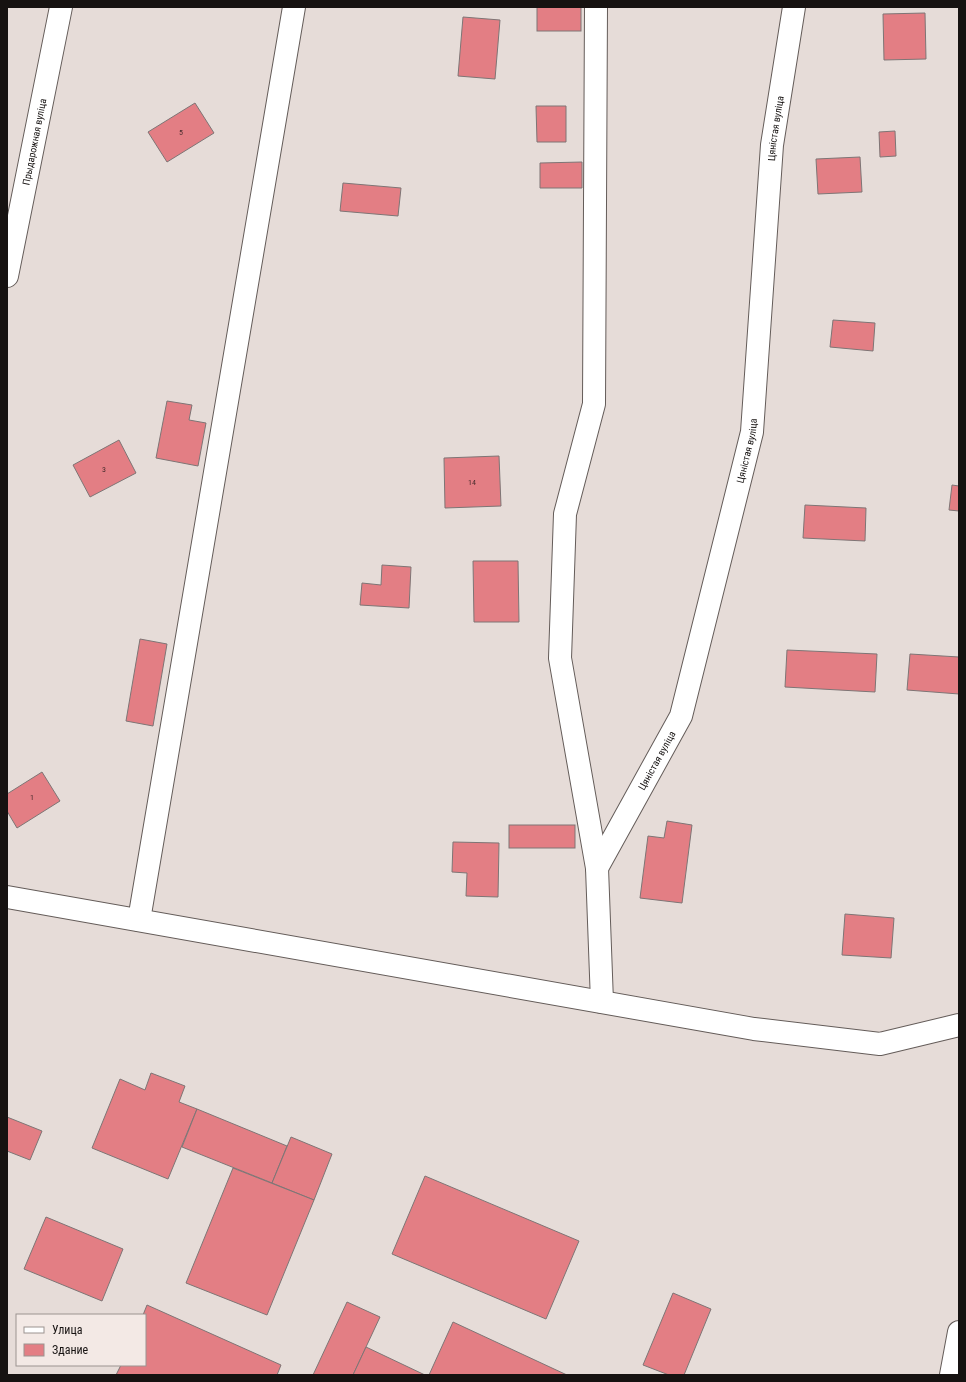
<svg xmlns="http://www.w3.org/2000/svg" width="966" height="1382" font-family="'Roboto Condensed',sans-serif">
	<rect width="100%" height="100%" fill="#e6dcd8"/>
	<g fill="#e37e84" stroke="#7e7575">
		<rect x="537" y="7" width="44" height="24"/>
		<path d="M925 13 926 59 884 60 883 14Z"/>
		<path d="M463 17 500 20 495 79 458 76Z"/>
		<path d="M195 103 214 133 167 162 148 132Z"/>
		<path d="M536 106H566V142H537Z"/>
		<path d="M895 131 896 156 880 157 879 132Z"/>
		<path d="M860 157 862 192 818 194 816 159Z"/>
		<path d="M582 162V188H540V163Z"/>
		<path d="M343 183 401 188 398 216 340 211Z"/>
		<path d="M833 320 875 323 873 351 830 347Z"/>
		<path d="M167 401 192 405 189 420 206 423 198 466 156 458Z"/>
		<path d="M119 440 136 473 90 497 73 465Z"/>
		<path d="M499 456 501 506 445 508 444 458Z"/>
		<path d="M952 485 959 486V511L949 510Z"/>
		<path d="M805 505 866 508 865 541 803 538Z"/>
		<path d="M473 561H518L519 622H474Z"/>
		<path d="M382 565 411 567 409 608 360 605 362 583 381 585Z"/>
		<path d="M140 639 167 644 153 726 126 721Z"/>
		<path d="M787 650 877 654 875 692 785 687Z"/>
		<path d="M910 654 959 657V694L907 690Z"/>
		<path d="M42 772 60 801 17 828 7 811V794Z"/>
		<path d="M667 821 692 825 682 903 640 898 648 836 664 838Z"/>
		<rect x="509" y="825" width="66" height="23"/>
		<path d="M453 842 499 843 498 897 466 896 467 873 452 872Z"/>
		<path d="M845 914 894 918 891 958 842 955Z"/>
		<path d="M151 1073 185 1086 179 1102 197 1109 168 1179 92 1148 120 1079 145 1090Z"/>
		<path d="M197 1109 287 1146 272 1183 182 1147Z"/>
		<path d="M7 1117 42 1131 30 1160 7 1151Z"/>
		<path d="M291 1137 332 1154 314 1200 272 1183Z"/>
		<path d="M233 1168 314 1200 267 1315 186 1283Z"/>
		<path d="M425 1176 579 1241 546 1319 392 1254Z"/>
		<path d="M46 1217 123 1249 102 1301 24 1269Z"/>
		<path d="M673 1293 711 1309 684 1375H669L643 1365Z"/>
		<path d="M347 1302 380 1317 366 1347 353 1375H313Z"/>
		<path d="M147 1305 281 1365 277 1375H116L121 1365H145V1315H143Z"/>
		<path d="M453 1322 567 1375H429Z"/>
		<path d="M366 1347 425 1375H353Z"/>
	</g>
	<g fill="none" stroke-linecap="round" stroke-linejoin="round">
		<g stroke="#645c59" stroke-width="24">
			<g id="minor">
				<path d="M596 7 594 404 565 514 560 658 597 868 602 1002"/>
				<path id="s1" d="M7 276 61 7"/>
				<path id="s2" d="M597 868 681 716 752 432 772 145 794 7"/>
				<path d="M7 897 754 1029 880 1044 959 1025"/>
				<path d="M139 920 294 7"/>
				<path d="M951 1375 959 1332"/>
			</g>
		</g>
		<use href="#minor" stroke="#fff" stroke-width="22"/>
	</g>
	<g text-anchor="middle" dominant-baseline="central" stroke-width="3" stroke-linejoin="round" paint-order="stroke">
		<g font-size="8" fill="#492d2e">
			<text x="181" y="132">5</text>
			<text x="104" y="469">3</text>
			<text x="472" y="482">14</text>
			<text x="32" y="797">1</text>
		</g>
		<g font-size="10" fill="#161211" stroke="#f3e9e5">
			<text stroke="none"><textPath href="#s2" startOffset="771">Цяністая вуліца</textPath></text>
			<text stroke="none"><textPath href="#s1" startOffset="137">Прыдарожная вуліца</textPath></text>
			<text stroke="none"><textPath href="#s2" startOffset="447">Цяністая вуліца</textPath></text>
			<text stroke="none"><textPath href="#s2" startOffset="123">Цяністая вуліца</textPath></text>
		</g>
	</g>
	<rect width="966" height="1382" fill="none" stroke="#161211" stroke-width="16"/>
	<rect x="16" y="1314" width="130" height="52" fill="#f3e9e5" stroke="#9b9390"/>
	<rect x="24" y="1327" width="20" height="6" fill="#ffffff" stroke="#9b9390"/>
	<text x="52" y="1334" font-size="12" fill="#161211">Улица</text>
	<rect x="24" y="1344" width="20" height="12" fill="#e37e84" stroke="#9b9390"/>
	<text x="52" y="1354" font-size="12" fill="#161211">Здание</text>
</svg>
